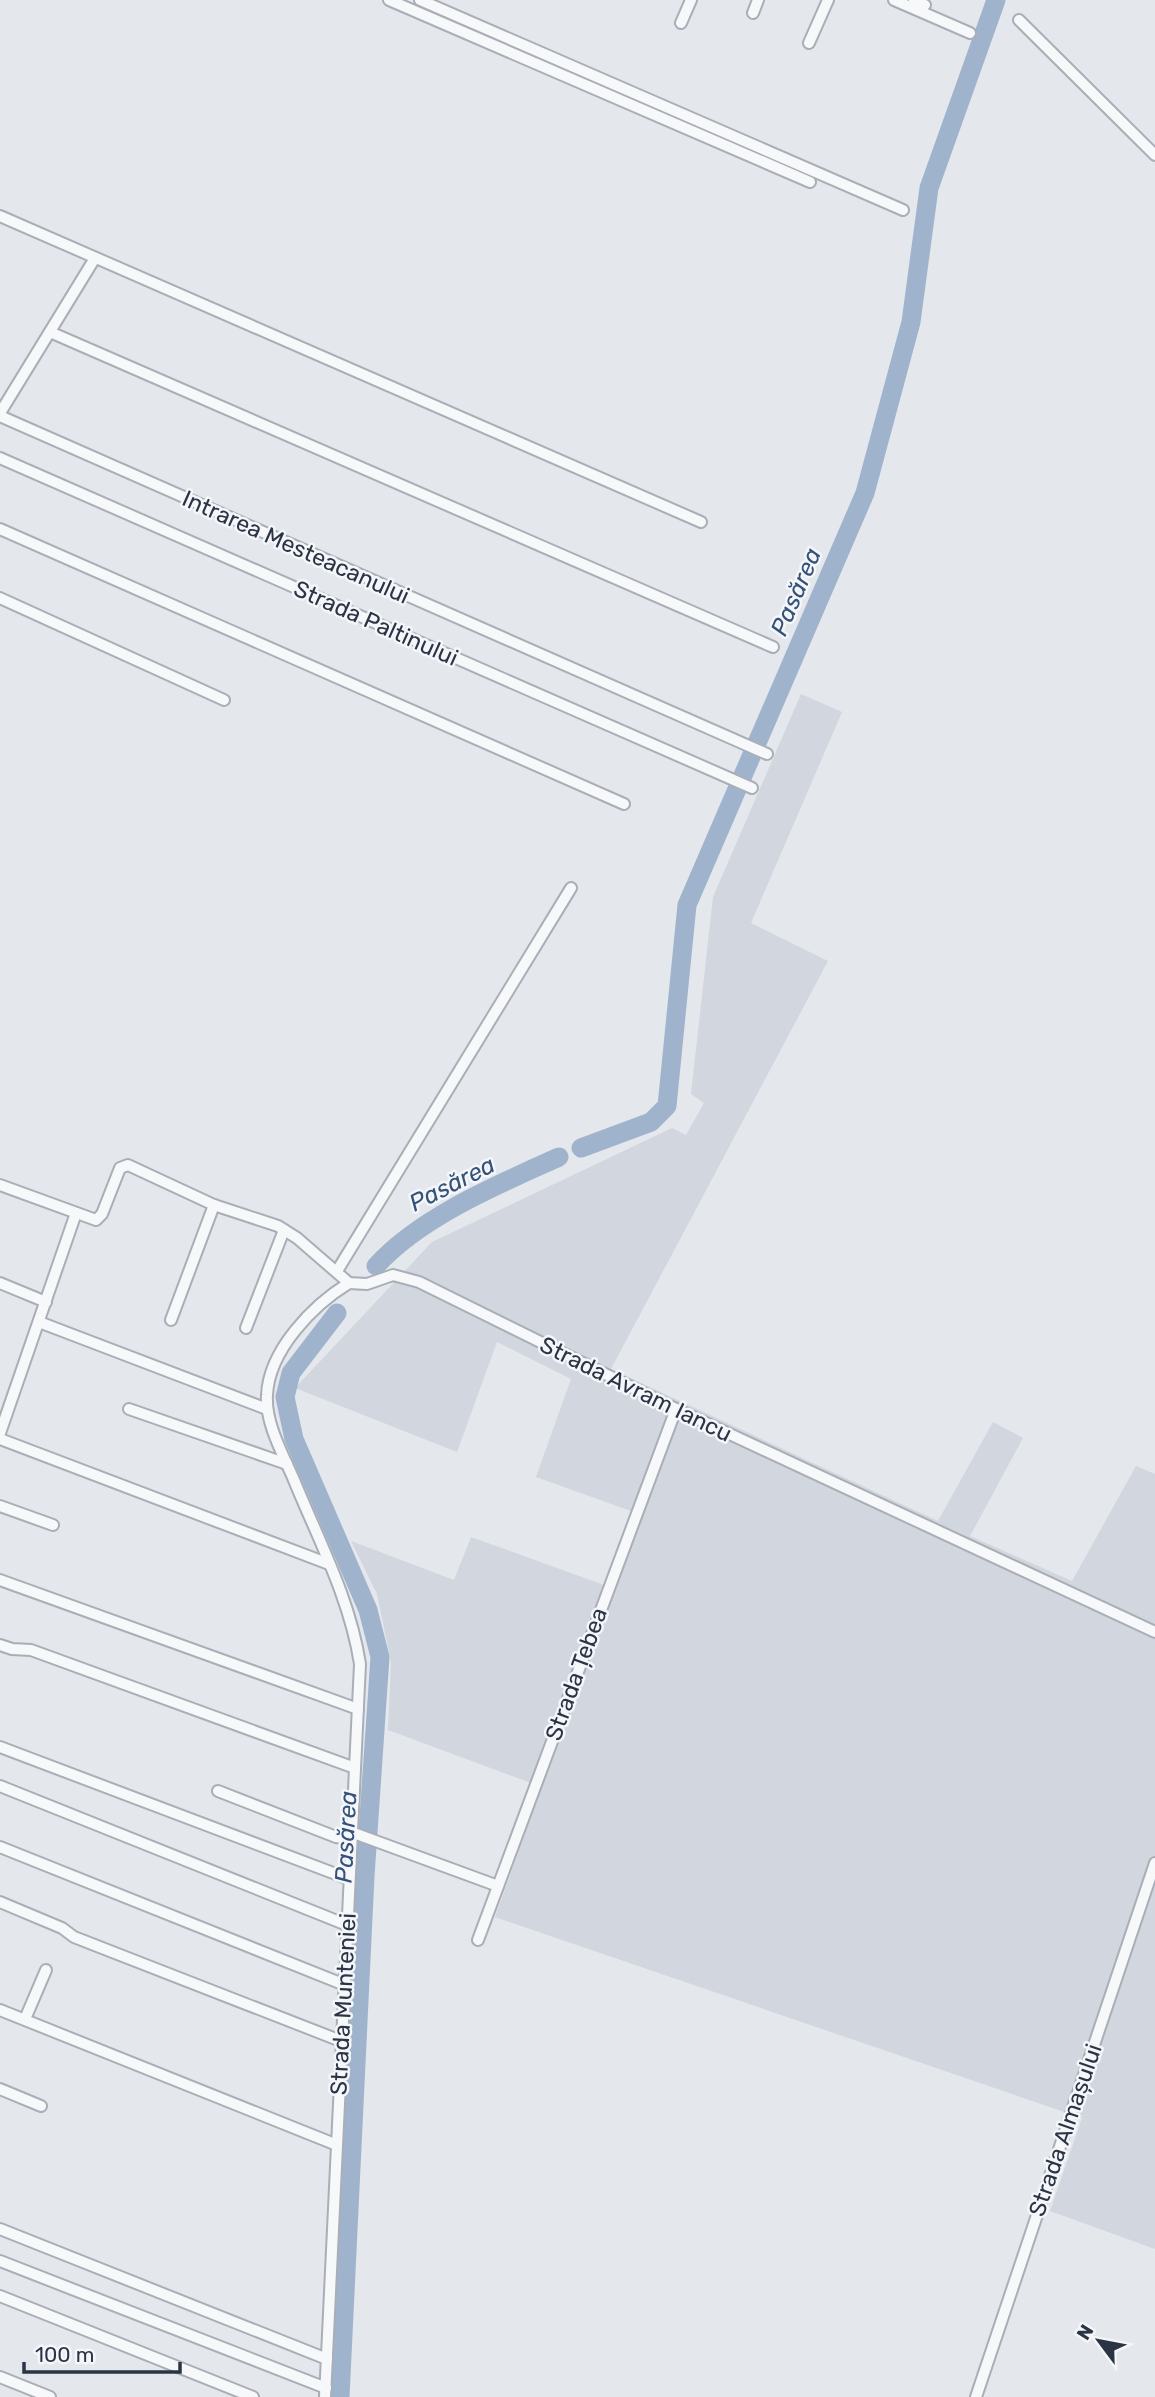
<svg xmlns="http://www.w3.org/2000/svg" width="1155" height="2397" font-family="Rubik,sans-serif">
	<rect width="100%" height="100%" fill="#e4e7ec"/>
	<path fill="#d2d6de" d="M801 694 842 712 751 923 828 961 611 1369 938 1521 993 1422 1023 1438 970 1536 1072 1581 1136 1466 1155 1474V2249L1050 2211 1082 2118 495 1917 542 1787 388 1730 391 1662 377 1594 351 1541 454 1580 471 1537 604 1585 631 1511 536 1477 571 1379 497 1342 457 1452 295 1388 432 1242 672 1128 686 1135 704 1103 691 1094 713 897Z"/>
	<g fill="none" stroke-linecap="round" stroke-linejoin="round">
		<g stroke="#9fb4cc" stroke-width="19">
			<path d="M581 1148 651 1122 667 1106 687 905 865 493 911 322 929 188 996 0"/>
			<path d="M376 1266C420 1217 499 1184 559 1157"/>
			<path d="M337 1313 291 1373 285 1397 294 1439 368 1610 380 1657 365 1876 340 2397"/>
		</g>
		<g stroke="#a9aeb7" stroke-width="14">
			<g id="street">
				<path d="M389 0 810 182"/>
				<path d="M420 0 903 210"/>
				<path d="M894 0 970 33"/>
				<path d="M914 0 925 5"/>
				<path d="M753 13 758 0"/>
				<path d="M1019 20 1155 155"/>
				<path d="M681 23 691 0"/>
				<path d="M809 43 828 0"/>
				<path d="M0 216 701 522"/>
				<path d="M50 332 773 647"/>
				<path d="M0 413 95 258"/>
				<path d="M0 416 767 754"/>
				<path d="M0 458 752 788"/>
				<path d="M0 529 624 804"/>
				<path d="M0 598 224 700"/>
				<path d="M0 1185 96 1220 102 1214 120 1168 128 1165 214 1205 278 1226 297 1238 349 1283 367 1284 393 1275 419 1282 676 1409 1155 1632"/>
				<path d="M337 1271 571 888"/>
				<path d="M0 1283 46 1302"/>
				<path d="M171 1320 214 1205"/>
				<path d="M39 1322 267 1409"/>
				<path d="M246 1328 284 1230"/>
				<path d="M129 1409 287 1464"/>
				<path d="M0 1433 76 1213"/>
				<path d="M0 1439 329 1564"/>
				<path d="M0 1506 53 1525"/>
				<path d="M0 1580 358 1709"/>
				<path d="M0 1645 12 1649 31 1650 355 1768"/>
				<path d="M0 1747 349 1879"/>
				<path d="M0 1786 347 1925"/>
				<path d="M218 1791 336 1837 350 1839"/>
				<path d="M351 1832 498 1886"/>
				<path d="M0 1847 345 1985"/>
				<path d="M0 1902 62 1928 74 1937 341 2041"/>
				<path d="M478 1940 676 1409"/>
				<path d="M0 2010 337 2145"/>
				<path d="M25 2019 46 1970"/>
				<path d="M0 2089 41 2106"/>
				<path d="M0 2229 327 2359"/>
				<path d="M0 2261 326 2388"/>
				<path d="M0 2296 253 2397"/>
				<path d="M0 2377 50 2397"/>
				<path d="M325 2397 360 1664C350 1599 319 1541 294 1480 283 1454 265 1423 267 1395 269 1350 313 1305 349 1283"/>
				<path d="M976 2397 1155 1863"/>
			</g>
		</g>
		<use href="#street" stroke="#f7f8fa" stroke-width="10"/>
	</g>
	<g text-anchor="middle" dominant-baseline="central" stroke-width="5" stroke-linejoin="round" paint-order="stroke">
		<g font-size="23" fill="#2b3445" stroke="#f4f6f9">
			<text transform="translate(296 547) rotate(24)">Intrarea Mesteacanului</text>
			<text transform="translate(376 623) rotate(24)">Strada Paltinului</text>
			<text transform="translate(636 1389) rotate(26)">Strada Avram Iancu</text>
			<text transform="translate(576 1674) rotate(-70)">Strada Țebea</text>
			<text transform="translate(343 2004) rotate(-87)">Strada Munteniei</text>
			<text transform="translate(1065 2130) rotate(-71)">Strada Almașului</text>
		</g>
		<g font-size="24" font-style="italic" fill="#34527a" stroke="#f4f6f9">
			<text transform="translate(796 592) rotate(-67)">Pasărea</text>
			<text transform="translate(452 1184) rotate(-27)">Pasărea</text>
			<text transform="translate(346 1837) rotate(-87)">Pasărea</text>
		</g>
	</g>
	<g transform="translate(1099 2341) rotate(302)" stroke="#f4f6f9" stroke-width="5" paint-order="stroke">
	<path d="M0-5L12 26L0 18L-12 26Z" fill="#2b3445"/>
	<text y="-10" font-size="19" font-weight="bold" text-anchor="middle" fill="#2b3445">N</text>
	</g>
	<path d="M24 2362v10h156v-10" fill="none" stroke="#2b3445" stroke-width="3.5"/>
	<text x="35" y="2362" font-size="21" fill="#2b3445" stroke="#f4f6f9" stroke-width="5" paint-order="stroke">100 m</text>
</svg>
